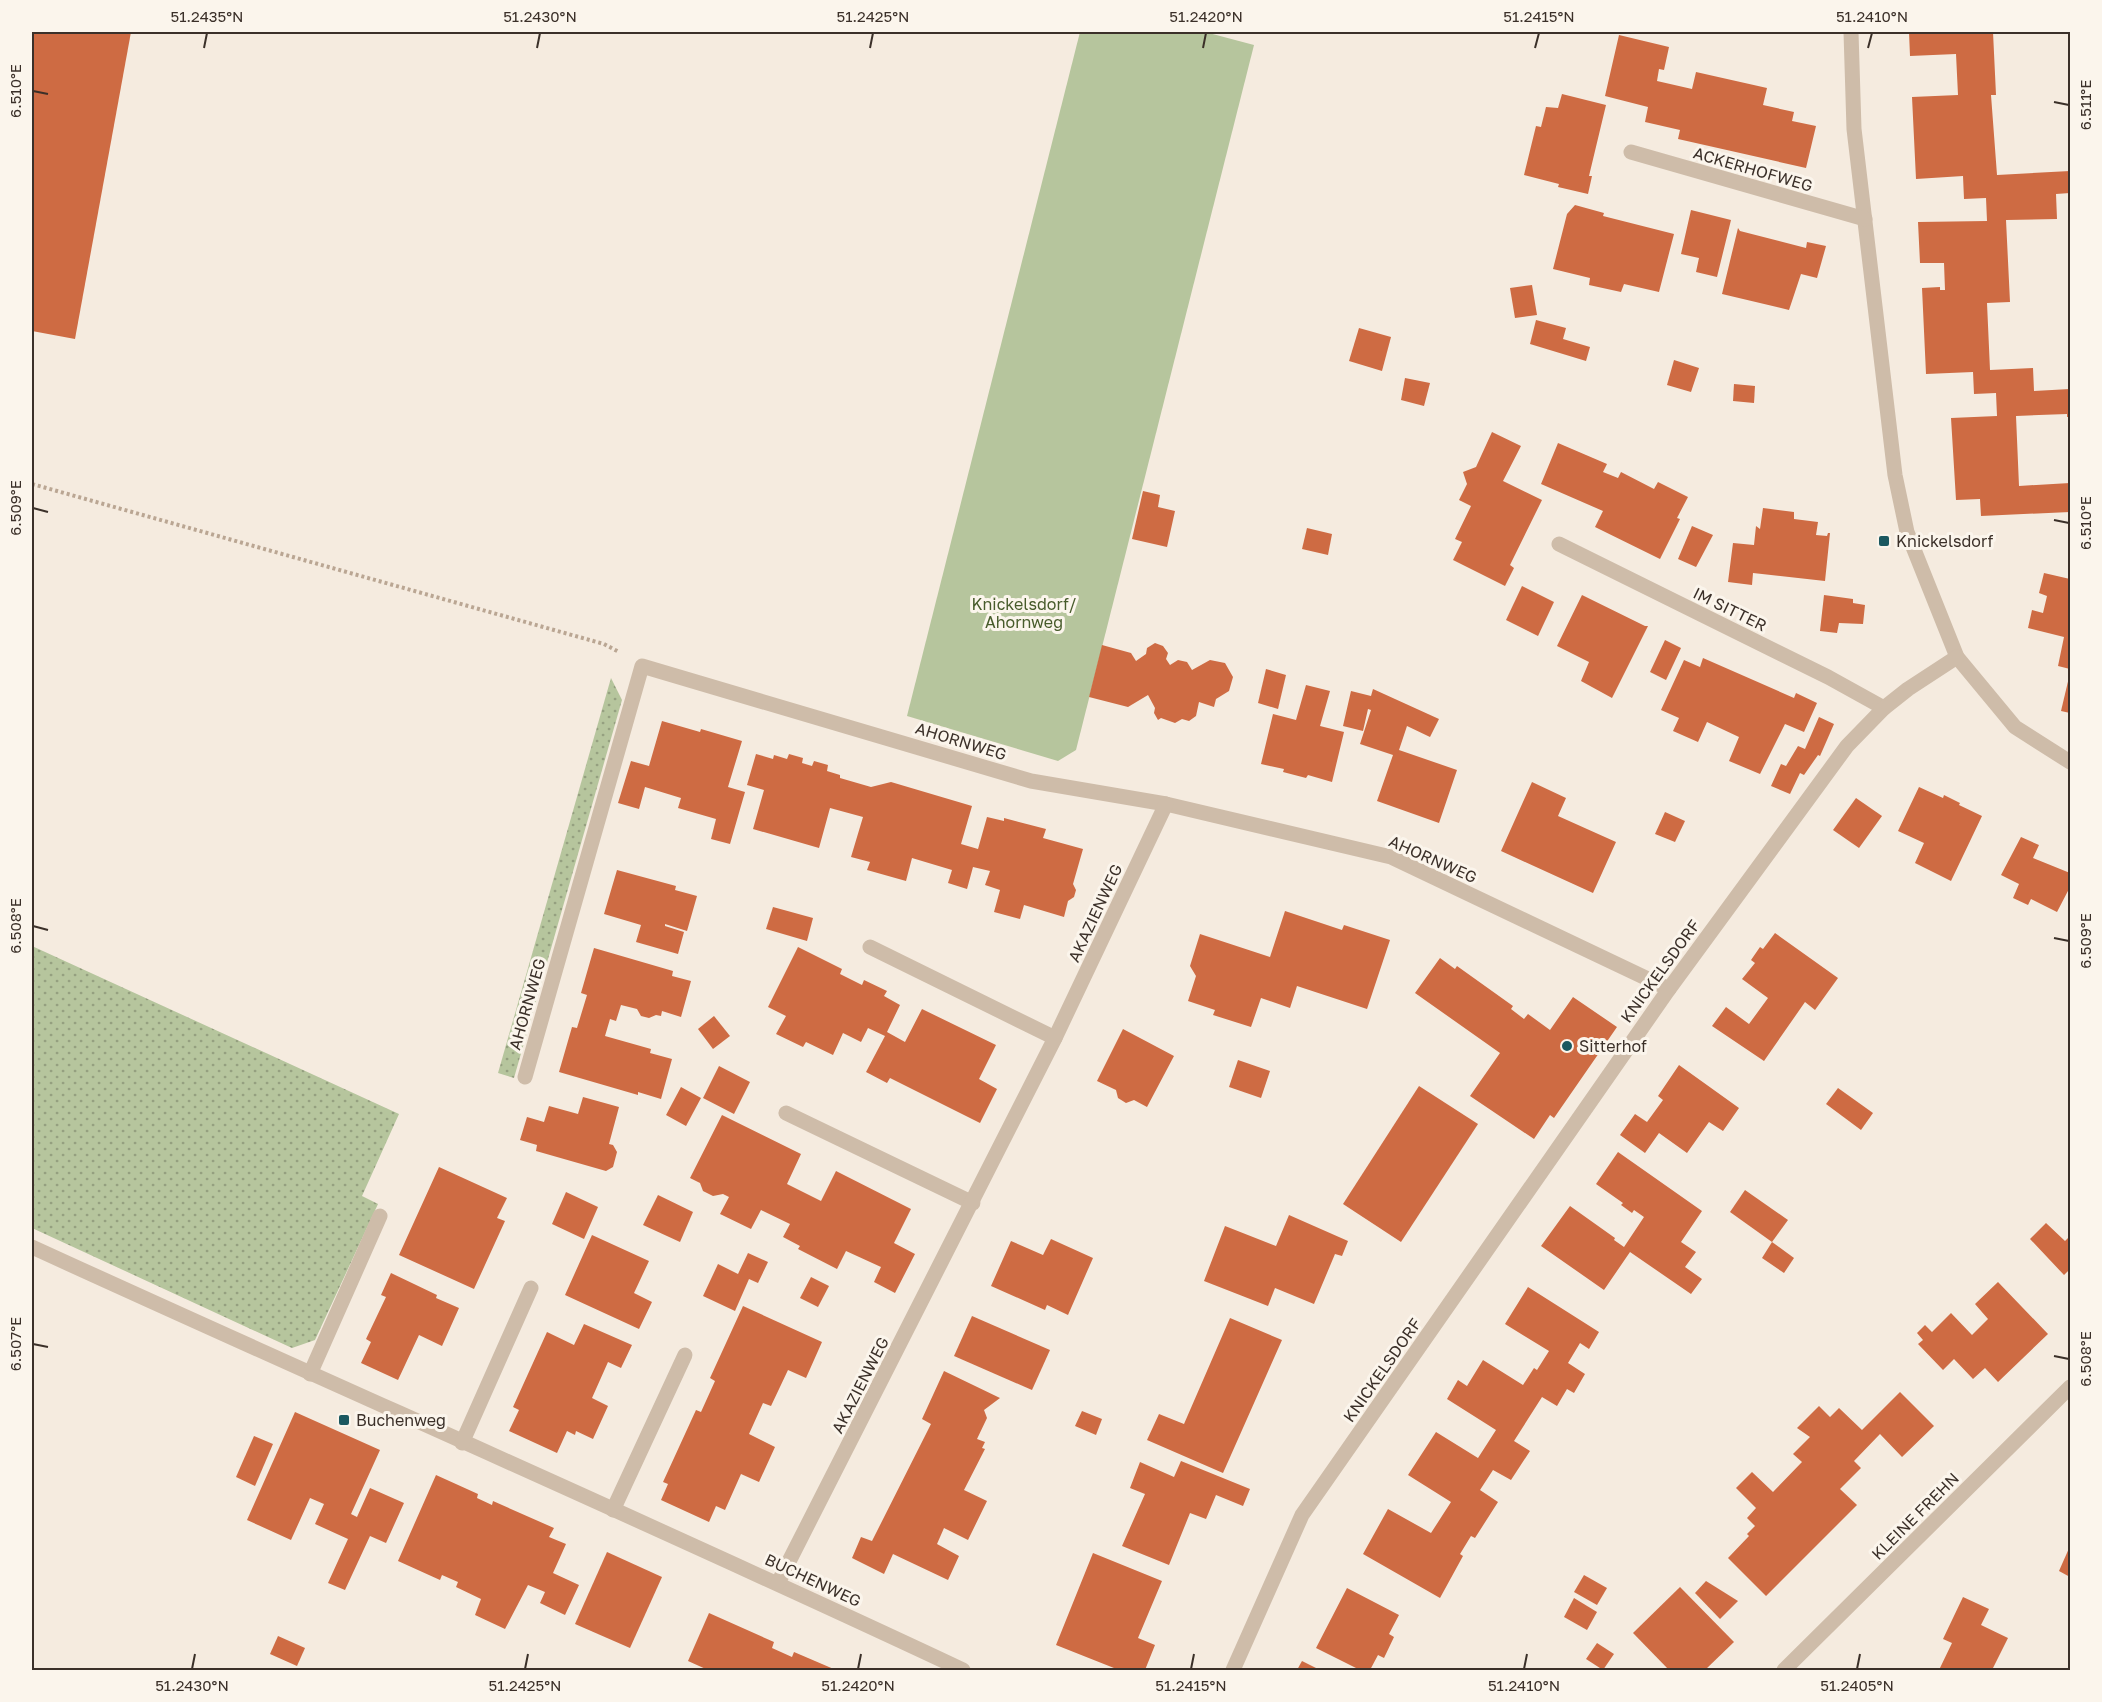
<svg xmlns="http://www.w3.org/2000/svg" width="2102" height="1702" font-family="'Golos Text',sans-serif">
	<defs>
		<pattern id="grass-dots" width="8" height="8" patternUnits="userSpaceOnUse" patternTransform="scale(1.5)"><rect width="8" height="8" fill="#b6c59d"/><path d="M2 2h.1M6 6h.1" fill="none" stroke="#95a080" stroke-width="1.8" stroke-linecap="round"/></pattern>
	</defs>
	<rect width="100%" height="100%" fill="#f5ebdf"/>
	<g fill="url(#grass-dots)">
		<path d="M611 678 622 700 514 1078 498 1073Z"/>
		<path d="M32 946 399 1114 362 1196 378 1204 315 1340 292 1348 32 1228Z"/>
	</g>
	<path fill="#b6c59d" d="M1080 32H1205L1254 45 1076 750 1058 761 907 716Z"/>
	<g fill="#ce6b43">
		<path d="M32 32H131L75 339 32 331Z"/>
		<path d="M1909 32H1993L1996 95H1991L1997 175 2070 171V193L2056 194 2057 219 2006 220 2010 302 1987 303 1990 370 2033 368 2034 391 2070 389V417H2067V414L2016 416 2019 486 2070 483V512L1981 516 1980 499 1956 500 1951 418 1997 416 1996 393 1974 394 1973 372 1926 374 1922 288 1940 287V290H1945L1944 263H1920L1918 222 1987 221 1986 198 1964 199 1963 176 1916 179 1912 97 1958 95 1956 54 1910 56Z"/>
		<path d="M1619 35 1669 47 1664 70 1659 69 1657 81 1692 89 1696 72 1767 88 1763 105 1794 112 1792 121 1816 126 1806 168 1678 139 1680 130 1645 122 1648 107 1605 96Z"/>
		<path d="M1562 94 1606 105 1589 176H1592L1588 194 1558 187 1559 184 1524 175 1536 126 1541 127 1546 107 1558 108Z"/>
		<path d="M1575 205 1604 213 1603 216 1674 234 1659 292 1624 284 1621 292 1589 285 1590 278 1553 269 1567 214Z"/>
		<path d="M1691 210 1731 220 1717 277 1696 272 1699 258 1681 254Z"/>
		<path d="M1738 228 1740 231 1806 248 1807 242 1826 246 1817 278 1801 274 1789 310 1722 294Z"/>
		<path d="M1532 285 1537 315 1515 318 1510 288Z"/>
		<path d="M1536 320 1566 328 1563 339 1590 347 1586 361 1530 344Z"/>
		<path d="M1359 328 1391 337 1382 371 1349 361Z"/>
		<path d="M1674 360 1699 368 1691 392 1667 385Z"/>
		<path d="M1405 378 1430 383 1424 406 1401 400Z"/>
		<path d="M1734 384 1755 386 1754 403 1733 401Z"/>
		<path d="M1492 432 1521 446 1503 481 1542 500 1510 565 1514 568 1505 586 1453 560 1462 542 1455 539 1471 506 1459 500 1467 484 1463 472 1476 467Z"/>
		<path d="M1558 443 1607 464 1603 472 1618 478 1621 472 1654 489 1658 482 1688 497 1677 518 1680 519 1660 559 1595 527 1603 511 1541 484Z"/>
		<path d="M1143 491 1160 495 1158 507 1175 511 1167 547 1132 539Z"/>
		<path d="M1763 508 1794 512V519L1818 522 1816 535 1827 536 1828 533H1830L1825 581 1753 573 1752 585 1728 582 1733 543 1754 545 1756 526 1760 529Z"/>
		<path d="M1692 526 1713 535 1696 567 1678 559Z"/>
		<path d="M1307 528 1332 534 1328 555 1302 549Z"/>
		<path d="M2044 573 2070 579V669L2058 666 2064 637 2028 628 2032 610 2043 613 2047 596 2039 593Z"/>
		<path d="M1522 586 1554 602 1538 636 1506 620Z"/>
		<path d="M1582 595 1645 626H1648L1612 698 1581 681 1589 662 1557 646Z"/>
		<path d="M1824 595 1853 599V603L1865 605 1863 624 1839 623 1837 633 1820 631Z"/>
		<path d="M1665 640 1681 648 1666 680 1650 672Z"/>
		<path d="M1155 643 1163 646 1168 653 1166 659 1170 665 1178 660 1187 662 1192 670 1210 660 1225 663 1233 677 1229 691 1216 699 1214 707 1199 702 1196 716 1189 721 1182 719 1175 723 1161 718 1158 720 1154 713 1155 708 1148 695 1128 707 1089 697 1102 645 1131 653 1136 661 1146 654 1147 648Z"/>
		<path d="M1703 658 1794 698 1796 693 1817 703 1804 732 1785 724 1760 774 1729 761 1739 737 1707 722 1698 742 1673 731 1679 718 1661 710 1684 660 1700 667Z"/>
		<path d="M1266 669 1286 675 1278 709 1258 703Z"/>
		<path d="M2070 673V713L2061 711Z"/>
		<path d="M1306 685 1330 691 1320 726 1344 732 1332 782 1308 775 1306 778 1283 772 1284 769 1261 764 1273 714 1296 720Z"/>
		<path d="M1373 689 1439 719 1430 737 1407 726 1399 750 1457 770 1439 823 1377 801 1393 755 1360 744 1371 710 1368 709 1363 731 1343 726 1351 691 1371 696Z"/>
		<path d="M1819 717 1834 724 1820 756 1818 755 1804 775 1800 773 1790 794 1771 786 1781 764 1786 766 1798 746 1805 749Z"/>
		<path d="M662 721 700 732 701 729 742 741 728 787 745 792 730 844 711 839 716 819 678 808 681 798 645 787 639 809 618 803 631 761 649 766Z"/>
		<path d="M756 754 773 759 774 755 787 759 789 754 803 758 802 763 812 766 814 761 828 765 827 771 840 775V778L871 787 891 782 972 806 961 844 978 849 987 817 1004 821V818L1046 829 1043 838 1083 849 1073 884 1076 890 1074 897 1068 901 1064 917 1024 905 1020 919 994 912 1000 890 985 885 990 871 973 867 967 889 948 883 952 870 912 858 906 881 867 870 870 862 851 857 863 817 830 808 819 848 753 829 764 790 747 785Z"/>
		<path d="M1532 782 1566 798 1558 816 1616 842 1593 893 1501 851Z"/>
		<path d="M1919 787 1943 798 1944 795 1960 803 1959 805 1982 816 1951 881 1915 863 1924 843 1898 831Z"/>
		<path d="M1856 798 1882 816 1859 848 1833 830Z"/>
		<path d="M1665 812 1685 821 1675 842 1655 834Z"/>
		<path d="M2021 837 2039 845 2033 858 2070 873V887L2057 912 2031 899 2028 905 2013 898 2019 884 2001 875Z"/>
		<path d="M617 870 676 886 675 890 697 896 687 931 665 924V926L684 932 678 954 636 942 641 925 604 914Z"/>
		<path d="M773 907 813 918 807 941 766 929Z"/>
		<path d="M1285 911 1342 930 1344 925 1390 940 1367 1009 1297 986 1290 1008 1261 998 1251 1027 1213 1015 1215 1010 1188 1001 1196 976 1190 966 1200 934 1270 957Z"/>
		<path d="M1775 933 1838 978 1815 1010 1805 1002 1764 1061 1712 1026 1726 1007 1749 1024 1768 998 1742 979 1755 963 1751 960 1760 947 1763 949Z"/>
		<path d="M798 947 842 969 840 974 862 985 864 980 887 991 884 996 900 1005 887 1032 905 1042 922 1009 996 1045 979 1079 997 1089 980 1123 890 1078 887 1083 866 1072 885 1036 868 1028 861 1042 843 1033 833 1055 806 1042 803 1047 776 1034 786 1016 768 1007Z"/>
		<path d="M594 948 673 971 672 976 691 981 681 1017 662 1011 661 1016 656 1015 649 1018 641 1016 637 1009 621 1005 616 1021 610 1019 605 1036 651 1049 650 1053 672 1059 661 1099 638 1092V1095L559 1072 572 1027 577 1028 587 995 581 993Z"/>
		<path d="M1440 958 1455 969 1457 966 1513 1006 1511 1009 1524 1019 1528 1014 1550 1030 1573 997 1617 1027 1554 1118 1550 1115 1534 1139 1470 1096 1500 1053 1415 993Z"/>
		<path d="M714 1016 730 1036 713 1049 698 1029Z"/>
		<path d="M1123 1029 1174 1056 1147 1107 1134 1100 1126 1103 1118 1098 1116 1090 1097 1081Z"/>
		<path d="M1238 1060 1270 1071 1261 1098 1229 1087Z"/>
		<path d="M1679 1065 1739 1108 1723 1131 1709 1122 1687 1153 1659 1133 1645 1153 1620 1135 1635 1114 1647 1122 1663 1100 1658 1096Z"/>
		<path d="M719 1066 750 1082 734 1114 703 1098Z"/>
		<path d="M1419 1086 1478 1124 1401 1242 1343 1204Z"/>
		<path d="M681 1087 701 1098 686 1126 666 1115Z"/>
		<path d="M1838 1088 1873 1113 1861 1130 1826 1104Z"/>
		<path d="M583 1097 619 1107 609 1144 613 1145 617 1152 613 1167 606 1171 536 1151 537 1145 520 1140 527 1117 544 1122 549 1106 578 1114Z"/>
		<path d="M722 1115 801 1154 787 1184 821 1201 836 1171 911 1209 894 1243 915 1254 895 1293 874 1282 881 1267 846 1251 837 1269 798 1249 800 1246 783 1237 790 1224 761 1210 751 1229 720 1214 729 1197 723 1194 713 1196 703 1191 700 1183 690 1178Z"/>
		<path d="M1618 1152 1702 1211 1681 1242 1696 1252 1685 1267 1702 1279 1691 1294 1630 1252 1604 1290 1541 1246 1570 1206 1615 1238 1614 1240 1624 1247 1644 1217 1634 1210 1632 1213 1621 1205 1623 1203 1596 1184Z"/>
		<path d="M439 1167 507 1198 497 1218 505 1221 474 1289 399 1255Z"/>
		<path d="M1745 1190 1788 1220 1772 1242 1730 1212Z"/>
		<path d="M566 1192 598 1207 584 1239 552 1224Z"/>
		<path d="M658 1195 693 1212 680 1242 643 1225Z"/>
		<path d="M1289 1215 1348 1241 1342 1256 1335 1254 1314 1304 1275 1288 1268 1306 1204 1281 1225 1226 1276 1246Z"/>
		<path d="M2046 1223 2065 1241 2070 1236V1269L2064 1275 2030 1239Z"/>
		<path d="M592 1235 649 1261 634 1293 652 1302 639 1329 565 1295Z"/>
		<path d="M1051 1239 1093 1258 1068 1315 1047 1305 1045 1310 991 1286 1011 1241 1043 1255Z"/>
		<path d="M1772 1242 1794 1258 1784 1273 1762 1258Z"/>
		<path d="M748 1253 768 1262 758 1283 749 1279 735 1311 703 1296 718 1264 738 1274Z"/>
		<path d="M391 1273 437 1295 436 1298 459 1308 442 1346 419 1335 398 1380 361 1363 371 1342 366 1339 386 1297 381 1295Z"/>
		<path d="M811 1277 829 1286 818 1307 800 1298Z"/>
		<path d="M1998 1282 2048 1334 1998 1382 1985 1368 1973 1379 1954 1359 1943 1370 1918 1344 1923 1340 1917 1333 1925 1325 1932 1332 1951 1313 1972 1335 1988 1319 1975 1304Z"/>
		<path d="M1528 1287 1599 1332 1589 1349 1580 1343 1568 1363 1585 1374 1574 1393 1567 1389 1557 1406 1542 1397 1514 1441 1530 1451 1511 1480 1493 1470 1480 1490 1498 1502 1475 1538 1471 1536 1460 1554 1463 1556 1440 1598 1363 1554 1388 1509 1431 1533 1451 1502 1408 1475 1436 1432 1478 1458 1496 1430 1447 1399 1458 1380 1467 1386 1483 1360 1523 1385 1534 1368 1537 1370 1549 1351 1505 1324Z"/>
		<path d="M743 1306 822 1342 806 1378 788 1370 771 1406 763 1403 749 1434 775 1447 759 1482 741 1474 725 1510 716 1506 709 1522 661 1500 668 1484 663 1482 696 1410 701 1412 715 1381 710 1378Z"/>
		<path d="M972 1316 1050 1350 1032 1390 954 1356Z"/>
		<path d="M1230 1318 1282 1340 1223 1473 1147 1440 1159 1414 1184 1424Z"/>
		<path d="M584 1324 632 1345 621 1368 608 1362 592 1398 608 1406 593 1439 576 1431 575 1435 567 1431 557 1453 509 1431 519 1410 513 1407 547 1332 574 1345Z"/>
		<path d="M944 1371 1000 1398 984 1410 987 1418 977 1439 985 1442 982 1448 985 1449 964 1490 987 1501 968 1540 944 1528 937 1544 959 1556 948 1580 893 1554 884 1574 852 1558 861 1537 872 1541 931 1424 922 1419Z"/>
		<path d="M1900 1392 1934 1426 1902 1457 1880 1434 1854 1461 1861 1468 1840 1489 1857 1505 1766 1596 1728 1558 1749 1536 1747 1534 1755 1526 1747 1518 1756 1508 1736 1488 1752 1472 1773 1492 1802 1462 1793 1454 1810 1437 1797 1428 1819 1406 1830 1417 1839 1408 1862 1430Z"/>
		<path d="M1082 1411 1102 1419 1096 1435 1075 1426Z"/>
		<path d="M295 1412 380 1450 351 1514 357 1517 370 1488 404 1503 386 1543 370 1536 345 1590 328 1583 348 1539 315 1524 324 1504 310 1498 291 1540 247 1520Z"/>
		<path d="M254 1436 273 1444 255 1486 236 1477Z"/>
		<path d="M1181 1461 1250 1489 1243 1506 1216 1495 1206 1519 1190 1513 1169 1565 1122 1546 1145 1494 1130 1488 1140 1462 1174 1477Z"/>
		<path d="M436 1475 478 1494 477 1498 492 1505 493 1501 554 1528 549 1537 566 1544 553 1573 579 1585 565 1615 540 1603 545 1592 528 1585 505 1629 475 1615 481 1599 456 1587 458 1582 442 1575 440 1580 398 1561Z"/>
		<path d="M2070 1546V1577L2059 1571Z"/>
		<path d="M607 1552 662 1577 630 1648 575 1624Z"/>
		<path d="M1093 1553 1162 1581 1138 1638 1155 1645 1145 1670H1119L1056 1645Z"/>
		<path d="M1584 1575 1607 1588 1597 1605 1574 1592Z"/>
		<path d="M1706 1581 1738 1601 1720 1619 1695 1593Z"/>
		<path d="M1680 1587 1734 1642 1705 1670H1669L1633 1633Z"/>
		<path d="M1347 1588 1399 1615 1389 1634 1394 1637 1384 1658 1378 1655 1370 1670H1360L1316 1648Z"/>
		<path d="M1963 1597 1989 1609 1981 1625 2008 1638 1992 1670H1939L1952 1643 1943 1639Z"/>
		<path d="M1574 1598 1597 1612 1587 1630 1564 1617Z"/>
		<path d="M709 1613 774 1642 772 1648 792 1657 794 1652 836 1670H708L688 1661Z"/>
		<path d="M278 1636 305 1648 297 1666 270 1654Z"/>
		<path d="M1597 1643 1614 1654 1603 1670 1586 1659Z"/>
		<path d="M1302 1661 1320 1670H1297Z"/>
	</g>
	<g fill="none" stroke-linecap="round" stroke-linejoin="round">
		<path stroke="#baa693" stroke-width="4" stroke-dasharray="3 3" stroke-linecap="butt" d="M32 484 604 644 619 652"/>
		<g stroke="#cebca9" stroke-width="15">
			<path d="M1851 32 1854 129 1895 475 1907 532 1957 657 2015 727 2070 762"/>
			<path d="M1631 152 1865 219"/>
			<path d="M1559 544 1828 677 1884 708"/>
			<path d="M870 947 1055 1038"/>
			<path d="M525 1077 642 666 1031 781 1166 804 1391 857 1669 989"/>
			<path d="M786 1113 973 1203"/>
			<path d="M32 1247C342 1389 655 1525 963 1670"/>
			<path d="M310 1374 380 1216"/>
			<path d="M462 1443 531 1288"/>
			<path d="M613 1510 685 1355"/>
			<path d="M778 1583 1055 1038 1166 804"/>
			<path d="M1233 1670 1302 1515 1669 989 1847 746 1884 708 1908 689 1957 657"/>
			<path d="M1784 1670 2070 1387"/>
		</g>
	</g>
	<path fill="none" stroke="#3b3029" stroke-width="2" d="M204 48 207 33M537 48 540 33M870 48 873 33M1203 48 1206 33M1535 48 1539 33M1868 48 1872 33M33 91 48 94M2054 102 2069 105M33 508 48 512M2054 520 2069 523M33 926 48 930M2054 938 2069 941M33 1344 48 1347M2054 1356 2069 1359M192 1669 195 1654M525 1669 528 1654M858 1669 861 1654M1191 1669 1194 1654M1524 1669 1527 1654M1857 1669 1860 1654"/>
	<g fill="#1b5860" stroke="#fbf5ec" stroke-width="2">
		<rect x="1878" y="535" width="12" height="12" rx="3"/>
		<circle cx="1567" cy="1046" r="6"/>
		<rect x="338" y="1414" width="12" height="12" rx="3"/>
	</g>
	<g text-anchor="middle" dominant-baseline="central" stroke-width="6" stroke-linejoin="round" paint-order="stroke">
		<g font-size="16" fill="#3b3029" stroke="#fbf5ec">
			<text transform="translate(1753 169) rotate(16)">ACKERHOFWEG</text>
			<text transform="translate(1730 609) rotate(26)">IM SITTER</text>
			<text transform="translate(961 741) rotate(17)">AHORNWEG</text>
			<text transform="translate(1433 859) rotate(24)">AHORNWEG</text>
			<text transform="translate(1095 913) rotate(-65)">AKAZIENWEG</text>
			<text transform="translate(1660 971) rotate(-54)">KNICKELSDORF</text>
			<text transform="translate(527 1004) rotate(-74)">AHORNWEG</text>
			<text transform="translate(1382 1370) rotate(-55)">KNICKELSDORF</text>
			<text transform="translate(860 1385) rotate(-63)">AKAZIENWEG</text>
			<text transform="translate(1915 1516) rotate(-45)">KLEINE FREHN</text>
			<text transform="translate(813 1580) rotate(25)">BUCHENWEG</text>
		</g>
		<g font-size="16" fill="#3b3029" stroke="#fbf5ec" text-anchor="start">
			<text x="1896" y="541">Knickelsdorf</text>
			<text x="1579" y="1046">Sitterhof</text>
			<text x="356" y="1420">Buchenweg</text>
		</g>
		<g font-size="16" fill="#475b2b" stroke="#fbf5ec">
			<text x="1024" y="604">Knickelsdorf/<tspan x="1024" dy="18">Ahornweg</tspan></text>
		</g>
	</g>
	<rect width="2102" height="1702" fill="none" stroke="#fbf5ec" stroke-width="66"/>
	<rect x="33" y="33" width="2036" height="1636" fill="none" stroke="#3b3029" stroke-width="2"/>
	<g font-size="15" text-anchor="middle" fill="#3b3029">
		<text x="207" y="22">51.2435°N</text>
		<text x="540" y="22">51.2430°N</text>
		<text x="873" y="22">51.2425°N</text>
		<text x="1206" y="22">51.2420°N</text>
		<text x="1539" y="22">51.2415°N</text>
		<text x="1872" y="22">51.2410°N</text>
		<text transform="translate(16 91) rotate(-90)" y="5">6.510°E</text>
		<text transform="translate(2086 105) rotate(-90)" y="5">6.511°E</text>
		<text transform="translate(16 508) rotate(-90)" y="5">6.509°E</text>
		<text transform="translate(2086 523) rotate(-90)" y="5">6.510°E</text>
		<text transform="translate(16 926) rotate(-90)" y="5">6.508°E</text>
		<text transform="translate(2086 941) rotate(-90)" y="5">6.509°E</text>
		<text transform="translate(16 1344) rotate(-90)" y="5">6.507°E</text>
		<text transform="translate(2086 1359) rotate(-90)" y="5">6.508°E</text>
		<text x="192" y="1691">51.2430°N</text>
		<text x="525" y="1691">51.2425°N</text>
		<text x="858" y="1691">51.2420°N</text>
		<text x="1191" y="1691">51.2415°N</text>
		<text x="1524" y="1691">51.2410°N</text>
		<text x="1857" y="1691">51.2405°N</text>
	</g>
</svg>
